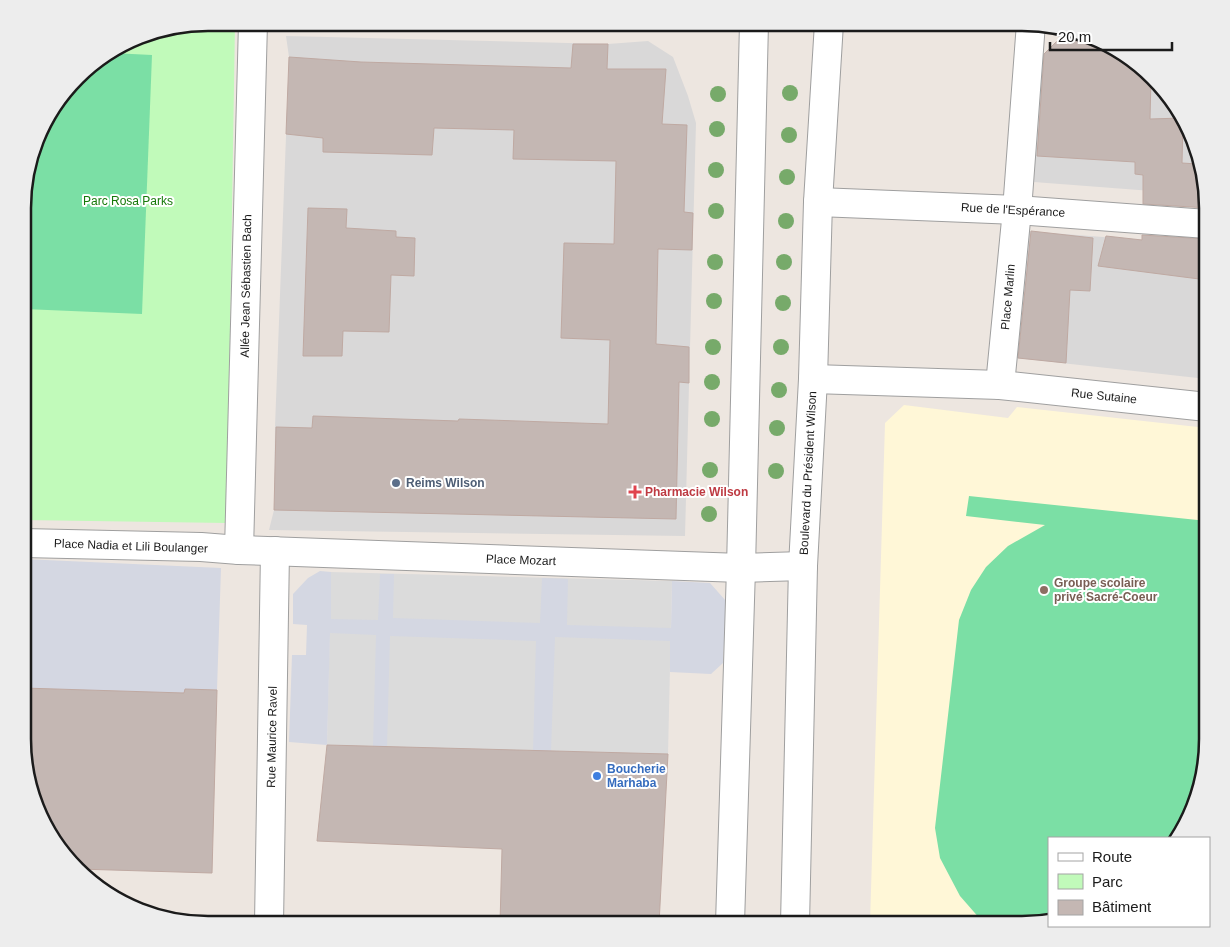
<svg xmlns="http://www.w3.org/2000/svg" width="1230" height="947" font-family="Helvetica,sans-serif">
	<rect width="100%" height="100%" fill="#ede6e0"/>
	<g fill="#d9d8d8">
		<path d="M286 36 608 44 648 41 673 57 688 96 696 123 685 536 269 530 274 510 275 427 289 57Z"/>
		<path d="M1058 40 1100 41 1144 69 1188 126 1204 195 1034 182 1039 59Z"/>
		<path d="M1025 231 1207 245V379L1016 358Z"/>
	</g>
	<path fill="#fff7d7" d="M904 405 1008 418 1017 407 1207 428V751L1193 810 1176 838H1049V919L1022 924H870L885 423Z"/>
	<path fill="#c1faba" d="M208 23H235L227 523 23 520 24 184 47 116 86 68 148 32Z"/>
	<g fill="#7bdfa5">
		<path d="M112 53 152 55 142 314 24 309V184L47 116 86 68Z"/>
		<path d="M969 496 1207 521V751L1193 810 1176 838H1049V919L1022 924H990L981 920 960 896 940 858 935 828 959 620 971 590 986 567 1008 546 1045 525 966 516Z"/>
	</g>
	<path fill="#dbdbdb" d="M331 572 672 581 668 754 327 745Z"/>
	<g fill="#d4d7e2">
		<path d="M23 559 221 568 217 690 185 689 184 693 23 688Z"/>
		<path d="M320 571 331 572V619L378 620 380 574H394L393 618 540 623 542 578 568 579 567 625 671 628 672 581 710 583 726 601 723 663 711 674 670 672V641L555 637 551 751H533L536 641 390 636 387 747 373 746 376 635 330 633 327 745 289 742 292 655H306L307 625 293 624V594L308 578Z"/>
	</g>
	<g fill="#c4b7b3" stroke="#bfa9a2">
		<path d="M1058 40 1100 41 1144 69 1151 78 1150 119 1182 118 1183 120 1182 163 1197 164 1208 208 1143 204V175L1135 174V162L1037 156 1044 54Z"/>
		<path d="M573 44H608L607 69H666L662 124 687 125 684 212 693 213 692 250 658 249 656 344 689 347V383L679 382 676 519 274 510 276 427 312 428 313 416 458 421 459 419 608 424 610 340 561 338 564 243 614 244 616 161 513 159 514 130 434 128 432 155 323 152V138L286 134 289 57 361 62 571 68Z"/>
		<path d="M308 208 347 209 346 228 396 231V237L415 238 414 276 391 275 389 332 343 331 342 356H303Z"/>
		<path d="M1031 231 1093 238 1090 291 1070 290 1066 363 1018 358Z"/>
		<path d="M1142 235 1207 239V280L1098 266 1106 236 1142 240Z"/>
		<path d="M23 688 184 693 185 689 217 690 212 873 78 869 42 821 23 751Z"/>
		<path d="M327 745 668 754 659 924H500L502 849 317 841Z"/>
	</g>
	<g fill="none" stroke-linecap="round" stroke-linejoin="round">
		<g stroke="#9f9f9f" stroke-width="30">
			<g id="minor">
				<path d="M818 202 1017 210 1207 224"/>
				<path d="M813 379 1000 385 1207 407"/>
				<path d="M1000 385 1017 210 1031 23"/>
				<path d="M23 543 201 547 239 550 741 568 803 566"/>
				<path d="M239 550 253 23"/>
				<path d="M269 924 275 551"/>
				<path d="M730 924 741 568 754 23"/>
			</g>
		</g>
		<g stroke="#9f9f9f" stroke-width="30">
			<path id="tertiary" d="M795 924 803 566 813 379 818 202 829 23"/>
		</g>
		<use href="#minor" stroke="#fff" stroke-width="28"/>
		<use href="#tertiary" stroke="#fff" stroke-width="28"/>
	</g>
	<g fill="#77aa6a">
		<circle cx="790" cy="93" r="8"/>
		<circle cx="718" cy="94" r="8"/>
		<circle cx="717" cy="129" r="8"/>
		<circle cx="789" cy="135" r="8"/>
		<circle cx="716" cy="170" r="8"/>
		<circle cx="787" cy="177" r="8"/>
		<circle cx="716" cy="211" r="8"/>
		<circle cx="786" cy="221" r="8"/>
		<circle cx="715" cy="262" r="8"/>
		<circle cx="784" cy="262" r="8"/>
		<circle cx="714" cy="301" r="8"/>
		<circle cx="783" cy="303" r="8"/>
		<circle cx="713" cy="347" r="8"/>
		<circle cx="781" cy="347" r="8"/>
		<circle cx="712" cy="382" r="8"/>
		<circle cx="779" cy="390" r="8"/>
		<circle cx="712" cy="419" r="8"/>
		<circle cx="777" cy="428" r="8"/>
		<circle cx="710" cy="470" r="8"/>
		<circle cx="776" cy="471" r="8"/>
		<circle cx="709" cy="514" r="8"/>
	</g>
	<circle fill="#5c6f8a" stroke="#fff" stroke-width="2" cx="396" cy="483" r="5"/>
	<path fill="#e0444e" stroke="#fff" stroke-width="2" d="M632.5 484.5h5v5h5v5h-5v5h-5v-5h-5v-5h5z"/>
	<circle fill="#8d6e63" stroke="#fff" stroke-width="2" cx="1044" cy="590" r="5"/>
	<circle fill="#3f7fe0" stroke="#fff" stroke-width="2" cx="597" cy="776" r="5"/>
	<g text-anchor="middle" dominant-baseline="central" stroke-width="4" stroke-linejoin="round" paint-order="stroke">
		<g font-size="12" fill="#167909" stroke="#fff">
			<text x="128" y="201">Parc Rosa Parks</text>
		</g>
		<g font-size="12" fill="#1b1b1b" stroke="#fff">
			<text transform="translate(1013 210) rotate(3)">Rue de l'Espérance</text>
			<text transform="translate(246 286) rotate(-89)">Allée Jean Sébastien Bach</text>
			<text transform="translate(1008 297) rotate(-85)">Place Marlin</text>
			<text transform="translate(1104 396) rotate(6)">Rue Sutaine</text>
			<text transform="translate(808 473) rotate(-87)">Boulevard du Président Wilson</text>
			<text transform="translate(131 546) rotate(2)">Place Nadia et Lili Boulanger</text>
			<text transform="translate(521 560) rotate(2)">Place Mozart</text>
			<text transform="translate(272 737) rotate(-89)">Rue Maurice Ravel</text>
		</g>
		<g font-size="12" font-weight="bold" fill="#4e5e75" stroke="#fff" text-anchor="start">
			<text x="406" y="483">Reims Wilson</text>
		</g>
		<g font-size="12" font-weight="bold" fill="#be3a42" stroke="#fff" text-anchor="start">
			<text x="645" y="492">Pharmacie Wilson</text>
		</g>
		<g font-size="12" font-weight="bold" fill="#785e54" stroke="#fff" text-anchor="start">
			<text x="1054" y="583">Groupe scolaire<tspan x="1054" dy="14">privé Sacré-Coeur</tspan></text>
		</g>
		<g font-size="12" font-weight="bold" fill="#366cbe" stroke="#fff" text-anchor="start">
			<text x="607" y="769">Boucherie<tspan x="607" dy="14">Marhaba</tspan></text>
		</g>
	</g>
	<path d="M0 0H1230V947H0ZM208 31H1022A177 177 0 0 1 1199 208V739A177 177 0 0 1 1022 916H208A177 177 0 0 1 31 739V208A177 177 0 0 1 208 31Z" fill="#ededed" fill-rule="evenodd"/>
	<path fill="none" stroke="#1b1b1b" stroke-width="2.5" d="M208 31H1022A177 177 0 0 1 1199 208V739A177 177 0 0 1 1022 916H208A177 177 0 0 1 31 739V208A177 177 0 0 1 208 31Z"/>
	<rect x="1048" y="837" width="162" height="90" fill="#ffffff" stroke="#a4a4a4"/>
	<rect x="1058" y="853" width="25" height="8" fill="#ffffff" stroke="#a4a4a4"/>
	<text x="1092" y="862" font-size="15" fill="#1b1b1b">Route</text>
	<rect x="1058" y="874" width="25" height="15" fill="#c1faba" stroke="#a4a4a4"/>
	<text x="1092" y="887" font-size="15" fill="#1b1b1b">Parc</text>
	<rect x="1058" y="900" width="25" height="15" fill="#c4b7b3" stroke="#a4a4a4"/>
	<text x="1092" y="912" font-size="15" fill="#1b1b1b">Bâtiment</text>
	<path d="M1050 42v8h122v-8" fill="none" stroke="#1b1b1b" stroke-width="2.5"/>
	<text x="1058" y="42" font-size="15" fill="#1b1b1b" stroke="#ffffff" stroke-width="4" paint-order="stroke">20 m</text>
</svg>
